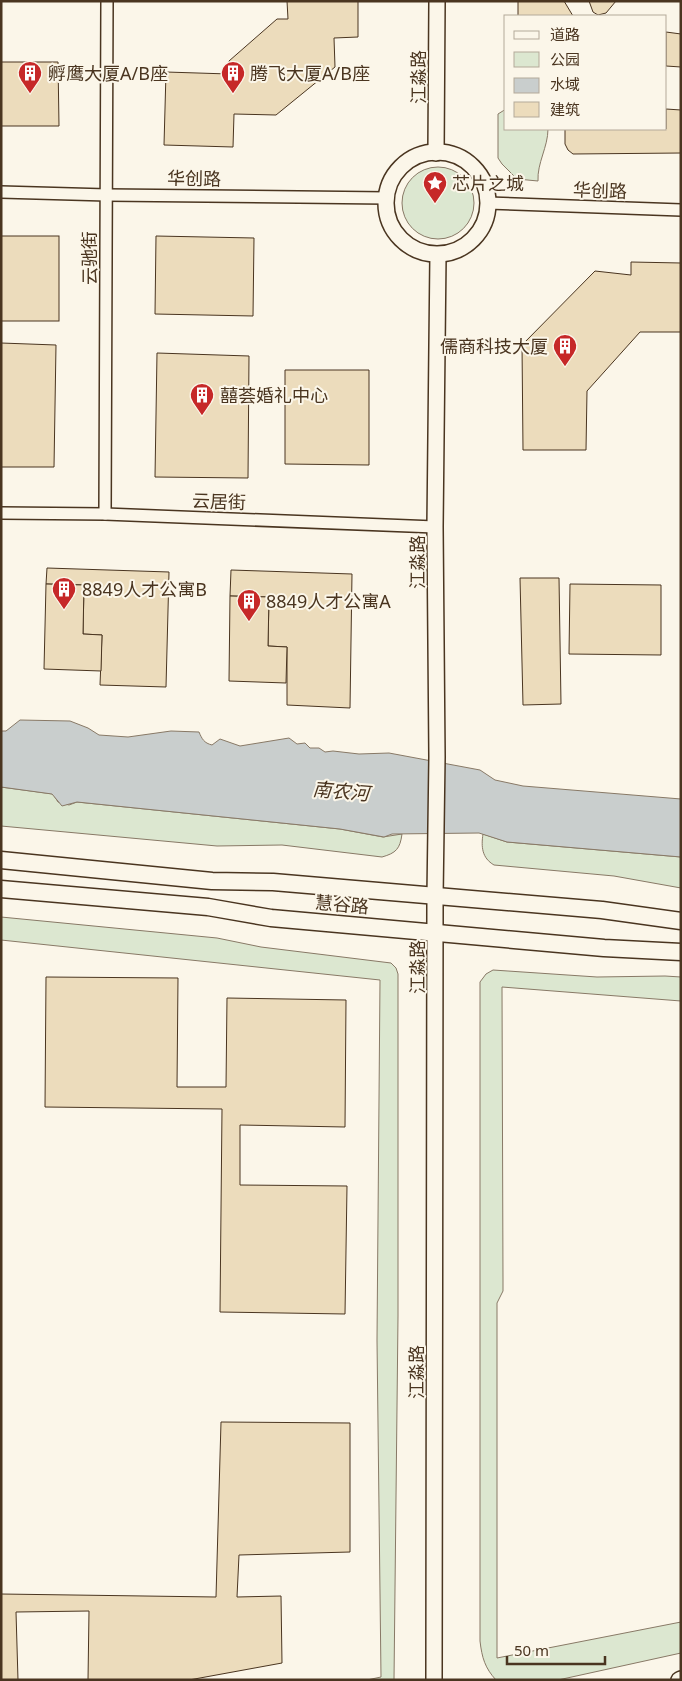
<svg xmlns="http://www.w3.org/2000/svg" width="682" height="1681" font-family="'Noto Sans','Noto Sans SC',sans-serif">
	<rect width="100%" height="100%" fill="#fbf6e9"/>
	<g fill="#dce7d0" stroke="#887966">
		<path d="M506 109V129H548C548 147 537 163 538 181L517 179 502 164 498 158V114Z"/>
		<circle cx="438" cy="203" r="36"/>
		<path d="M1 787 53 794 58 802 69 805 77 802 340 829 383 837 402 834C400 849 396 853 382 857L282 845 217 846 1 826Z"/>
		<path d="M483 834 507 842 681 857V888L614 876 494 865C482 858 481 847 483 834Z"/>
		<path d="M1 917 217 938 261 947 391 963 396 968 398 974V1316L394 1680H367L381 1677 377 1340 380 980 1 940Z"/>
		<path d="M493 970 597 977 665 976 681 977V1001L502 987 503 1279V1291L497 1303V1658L681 1622V1653L558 1680H496C485 1668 482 1658 480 1641V982L486 974Z"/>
	</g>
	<path fill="#c9cecd" stroke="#887966" d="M20 720 70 721 88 728 99 735 128 737 171 731 199 732C202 739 204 743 212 745L220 739 240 746 289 738 297 744 305 743 310 748H319L325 752 333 751 359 754 389 753 480 770 495 780 523 786 681 799V857L507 842 479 833 392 834 384 837 340 829 77 802 62 806 52 794 1 787V731H6Z"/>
	<g fill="#ecdcbc" stroke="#4a3520">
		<path d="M287 1H358V37L334 38 335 67 276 115 234 114 233 147 164 145 166 72 229 74V61L277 19H288Z"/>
		<path d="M518 1H564L573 16H518Z"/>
		<path d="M589 1H616L606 13 598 15 593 12Z"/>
		<path d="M666 32 681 34V67L666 66Z"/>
		<path d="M1 62H58L59 126H1Z"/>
		<path d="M666 109 681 110V153L573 154 568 150 565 144V129H666Z"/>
		<rect x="1" y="236" width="58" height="85"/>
		<path d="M156 236 254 238 253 316 155 314Z"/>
		<path d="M631 262 681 263V332H640L587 391 586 450H523L522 345 595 271 631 275Z"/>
		<path d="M1 343 56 345 54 467H1Z"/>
		<path d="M157 353 249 356 248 478 155 477Z"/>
		<path d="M285 370H369V465L285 464Z"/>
		<path d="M47 568 169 572 166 687 100 685 102 635 83 634 84 585 46 584Z"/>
		<path d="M231 570 352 574 350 708 287 705V647L268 646 269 597 230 596Z"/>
		<path d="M520 578H559L561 704 523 705Z"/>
		<path d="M46 584 84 585 83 634 102 635 101 671 44 669Z"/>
		<path d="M570 584 661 585V655L569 654Z"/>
		<path d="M230 596 269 597 268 646 287 647 286 683 229 681Z"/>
		<path d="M46 977 178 978 177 1087H226L227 998 346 1000 345 1127 240 1125V1185L347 1186 345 1314 220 1312 222 1109 45 1107Z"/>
		<path d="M221 1422 350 1423V1552L239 1555 237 1597 281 1596 282 1663 189 1680H88L89 1611 16 1612 18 1680H1V1594L216 1597Z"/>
	</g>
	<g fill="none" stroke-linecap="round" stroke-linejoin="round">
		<g stroke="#4a3520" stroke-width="14">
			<g id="minor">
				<path d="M1 192 107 195 387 198"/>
				<path d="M488 203 681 210"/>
				<path d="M1 513 105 514 435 527"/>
				<path d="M105 514 107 1"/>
			</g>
		</g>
		<g stroke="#4a3520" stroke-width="18">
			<g id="tertiary">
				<circle cx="437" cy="203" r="51"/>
				<path d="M436 153 437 1"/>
				<path d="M434 1680 435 897 437 757 435 527 438 255"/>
				<path d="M679 1680 681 1679"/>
			</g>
		</g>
		<g stroke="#4a3520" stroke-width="19">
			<g id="secondary">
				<path d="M1 860 212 881 273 882 602 910 681 921"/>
				<path d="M1 889 208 907 271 918 604 948 681 952"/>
			</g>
		</g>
		<use href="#minor" stroke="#fbf6e9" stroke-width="11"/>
		<use href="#tertiary" stroke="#fbf6e9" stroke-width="15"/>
		<use href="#secondary" stroke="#fbf6e9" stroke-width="16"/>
	</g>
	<defs>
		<g id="building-pin" transform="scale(1.25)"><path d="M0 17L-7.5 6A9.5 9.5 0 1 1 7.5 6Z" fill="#c62828" stroke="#fbf6e9"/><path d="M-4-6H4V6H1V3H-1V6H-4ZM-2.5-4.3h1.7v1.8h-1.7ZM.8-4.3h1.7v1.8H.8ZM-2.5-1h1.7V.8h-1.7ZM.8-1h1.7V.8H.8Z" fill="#fff"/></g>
		<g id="sight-pin" transform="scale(1.25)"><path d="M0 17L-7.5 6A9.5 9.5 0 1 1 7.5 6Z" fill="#c62828" stroke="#fbf6e9"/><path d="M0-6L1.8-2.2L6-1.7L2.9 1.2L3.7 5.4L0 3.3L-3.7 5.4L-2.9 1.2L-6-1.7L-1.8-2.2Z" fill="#fff"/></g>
	</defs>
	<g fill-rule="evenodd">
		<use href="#building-pin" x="30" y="73"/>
		<use href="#building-pin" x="233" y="73"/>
		<use href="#sight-pin" x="435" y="183"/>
		<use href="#building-pin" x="565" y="346"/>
		<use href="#building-pin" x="202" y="395"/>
		<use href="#building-pin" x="64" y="589"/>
		<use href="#building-pin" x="249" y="601"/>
	</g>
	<g text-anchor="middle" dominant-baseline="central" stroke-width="4" stroke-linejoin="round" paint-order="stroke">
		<g font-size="18" fill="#4a3520" stroke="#fbf6e9" text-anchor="start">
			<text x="48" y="73">孵鹰大厦A/B座</text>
			<text x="250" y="73">腾飞大厦A/B座</text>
			<text x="452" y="183">芯片之城</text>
			<text x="548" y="346" text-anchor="end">儒商科技大厦</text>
			<text x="220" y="395">囍荟婚礼中心</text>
			<text x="82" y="589">8849人才公寓B</text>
			<text x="266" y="601">8849人才公寓A</text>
		</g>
		<g font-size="18" fill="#4a3520" stroke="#fbf6e9">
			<text transform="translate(418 77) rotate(-90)">江淼路</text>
			<text transform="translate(194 178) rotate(1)">华创路</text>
			<text transform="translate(600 190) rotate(2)">华创路</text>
			<text transform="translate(89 258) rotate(-90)">云驰街</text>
			<text transform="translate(219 501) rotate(2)">云居街</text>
			<text transform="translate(417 562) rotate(-90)">江淼路</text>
			<text transform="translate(342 904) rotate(5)">慧谷路</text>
			<text transform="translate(417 967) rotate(-90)">江淼路</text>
			<text transform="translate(416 1372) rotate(-90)">江淼路</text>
		</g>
		<g font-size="19" font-style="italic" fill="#4a3520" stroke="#fbf6e9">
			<text transform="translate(341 791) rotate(5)">南农河</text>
		</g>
	</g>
	<rect width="682" height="1681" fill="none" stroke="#4a3520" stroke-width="5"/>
	<rect x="504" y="15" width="162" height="115" fill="#fbf6e9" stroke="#b4a999"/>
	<rect x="514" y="31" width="25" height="8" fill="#fbf6e9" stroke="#b4a999"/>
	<text x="550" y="40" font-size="15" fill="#4a3520">道路</text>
	<rect x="514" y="52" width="25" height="15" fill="#dce7d0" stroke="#b4a999"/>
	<text x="550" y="65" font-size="15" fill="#4a3520">公园</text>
	<rect x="514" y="78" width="25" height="15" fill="#c9cecd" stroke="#b4a999"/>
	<text x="550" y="90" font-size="15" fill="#4a3520">水域</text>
	<rect x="514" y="102" width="25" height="15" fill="#ecdcbc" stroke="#b4a999"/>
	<text x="550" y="115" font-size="15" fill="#4a3520">建筑</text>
	<path d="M507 1656v8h98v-8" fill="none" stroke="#4a3520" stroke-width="2.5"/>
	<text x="514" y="1656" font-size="15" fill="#4a3520" stroke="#fbf6e9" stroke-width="4" paint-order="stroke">50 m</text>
</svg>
